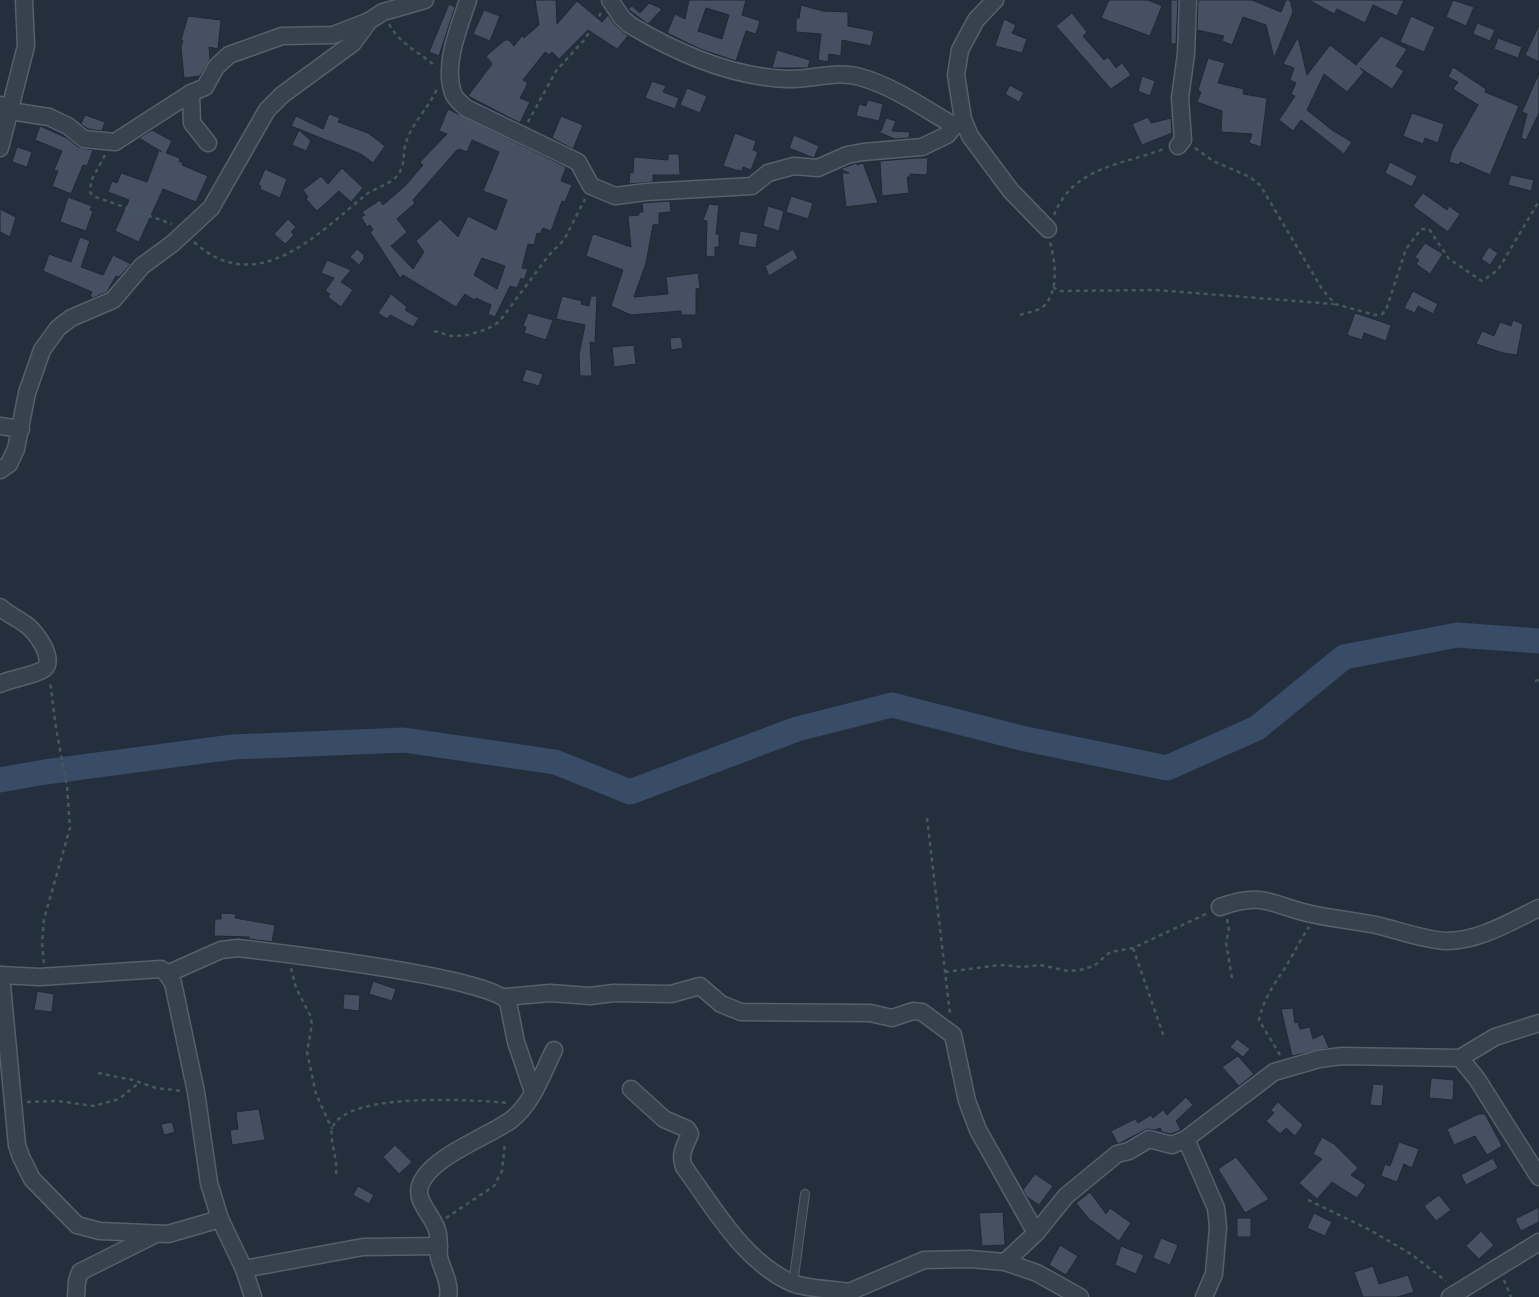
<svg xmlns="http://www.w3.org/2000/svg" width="1539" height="1297" font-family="'Nunito Sans',sans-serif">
	<rect width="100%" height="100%" fill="#242f3e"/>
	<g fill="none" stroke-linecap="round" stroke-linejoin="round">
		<path stroke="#394c67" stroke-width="25" d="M0 780 45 772 233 747 404 740 555 762 630 792 797 729 892 705 1021 738 1167 768 1257 728 1344 657 1457 635 1539 641"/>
	</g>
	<g fill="#455162" stroke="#1f2835" fill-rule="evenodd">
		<path d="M535 0H556L557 24 577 1 602 22 608 15 615 25 628 36 617 49 588 30 559 59 552 52 549 55 545 52 523 80 528 83 520 98 530 102 520 123 468 96 492 64 486 56 505 40H509L514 46 522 36 524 38 539 25Z"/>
		<path d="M689 0H746L742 15 760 21 756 34 746 31 736 61 700 49 667 33 675 14 685 19ZM706 8 729 15 722 39 698 31Z"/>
		<path d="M1109 0H1148L1162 6 1150 36 1101 18Z"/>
		<path d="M1171 0H1178L1176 44H1171Z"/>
		<path d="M1198 0H1252L1281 12 1286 0H1290L1293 12 1274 58 1266 25 1243 17 1232 45 1222 41 1224 36 1197 30Z"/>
		<path d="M1309 0H1404L1397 16 1373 5 1365 23 1337 9 1334 14Z"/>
		<path d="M1453 0 1474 7 1466 26 1446 17Z"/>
		<path d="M649 3 662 9 648 24 628 9 632 6 640 13Z"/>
		<path d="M449 4 455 7 439 56 429 52Z"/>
		<path d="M801 5 823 11 848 12V26L874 31 871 46 842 40 841 56 829 54 828 62 818 60 821 34 796 32V18H799Z"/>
		<path d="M484 10 500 16 490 41 473 34Z"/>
		<path d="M1072 13 1087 32 1083 36 1104 60 1108 57 1116 68 1122 63 1131 75 1111 89 1056 26Z"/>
		<path d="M188 16 221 20 218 49 209 47 210 59 200 76 184 78 181 47 183 41 181 40Z"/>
		<path d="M1411 16 1435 27 1424 52 1400 42Z"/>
		<path d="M1004 19 1016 25 1012 33 1027 39 1022 53 995 46Z"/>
		<path d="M1477 23 1495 30 1490 41 1473 34Z"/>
		<path d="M1539 25V62L1525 55Z"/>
		<path d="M1381 36 1407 49 1396 66 1404 71 1392 89 1360 68 1364 72 1347 92 1324 74 1307 110 1332 130 1352 142 1344 154 1301 120 1293 131 1279 120 1295 96 1291 94 1296 83 1290 80 1294 68 1283 64 1298 37 1307 75 1330 45 1356 65Z"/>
		<path d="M1498 38 1522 47 1518 58 1494 49Z"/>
		<path d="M777 50 810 60 808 68H772Z"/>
		<path d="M1208 58 1225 63 1218 83 1244 89 1243 94 1267 98 1261 147 1249 143 1252 134 1221 132 1222 111 1197 102 1201 92 1198 90Z"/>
		<path d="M1453 67 1486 89 1485 92 1519 106 1490 175 1460 162 1459 165 1449 162 1452 151 1478 105 1453 89 1458 82 1448 77Z"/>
		<path d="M1539 73V113L1526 140 1521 138 1527 114 1522 112Z"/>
		<path d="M1142 76 1155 81 1150 96 1138 91Z"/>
		<path d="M652 81 666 86 663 92 679 98 675 109 645 98Z"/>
		<path d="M1010 85 1024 93 1019 102 1005 94Z"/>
		<path d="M687 88 707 96 700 113 680 105Z"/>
		<path d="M868 100 883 104 879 121 856 116 859 104 866 106Z"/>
		<path d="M448 109 566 167 561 181 572 185 565 202 562 201 551 231 543 228 540 234 537 233 534 245 528 244 522 268 528 269 524 280 521 278 517 288 510 286 495 317 488 314 491 305 476 298 474 300 465 294 456 307 403 275 400 278 370 232 373 230 370 225 367 227 361 217 365 215 362 212 380 200 383 205 406 185 423 165 420 162 447 134 439 131ZM472 140 499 152 483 191 507 200 496 230 468 216 458 237 440 219 416 241 424 252 413 269 391 246 407 232 397 219 415 203 413 200 456 151 459 149 467 152ZM482 258 505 266 497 289 474 275Z"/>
		<path d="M1412 113 1444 124 1438 143 1425 138 1423 144 1403 136Z"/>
		<path d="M329 114 340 118 338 122 368 133 385 146 373 163 361 154 291 126 296 116 323 129Z"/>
		<path d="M85 115 105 122 102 131 88 129 81 124Z"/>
		<path d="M561 116 583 125 573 149 552 138Z"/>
		<path d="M1148 117 1151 123 1171 118 1172 133 1142 145 1132 124Z"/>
		<path d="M886 118 896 121 892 131 910 132 909 138 895 139 878 132 881 131Z"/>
		<path d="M40 126 67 138 78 147 93 150 87 166 83 165 71 194 52 186 58 171 54 170 62 151 35 140Z"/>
		<path d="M152 130 172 141 166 153 180 158 179 161 183 163 182 165 208 176 196 202 163 189 139 242 115 231 129 200 108 192 112 181 117 183 121 173 147 182 159 150 162 152 139 138Z"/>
		<path d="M299 130 311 141 306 151 292 145Z"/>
		<path d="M735 133 756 141 753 150 758 152 751 170 743 167 742 171 736 170 723 166Z"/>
		<path d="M794 135 819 146 814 158 789 148Z"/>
		<path d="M17 147 32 152 27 167 12 162Z"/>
		<path d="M668 154H679L680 175H653V182L629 184 630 172 633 173 634 157 668 160Z"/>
		<path d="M916 158H928L927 175 910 174V177H907L909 193 882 196 880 161Z"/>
		<path d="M1390 162 1417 176 1412 187 1385 173Z"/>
		<path d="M856 163 857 165 863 163 878 203 846 207 842 173H849L840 169Z"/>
		<path d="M342 168 363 188 351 202 339 191 317 211 306 199 308 197 303 190 321 176 328 184Z"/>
		<path d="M265 169 287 179 280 198 260 189 261 186 258 185Z"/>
		<path d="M1511 175 1534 180 1531 191 1508 185Z"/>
		<path d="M1423 193 1447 210 1449 206 1460 214 1448 232 1413 206Z"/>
		<path d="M791 196 813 203 808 219 786 212Z"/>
		<path d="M68 197 92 206 90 210 93 211 86 231 60 222Z"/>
		<path d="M670 201 671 212 659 213V224L653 225 646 263 634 297 668 294 666 277 698 273 700 288 696 289V315H681V311L631 315 611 306 623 270 586 256 592 236 594 234 631 247 628 216 639 215V212H643L642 203Z"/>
		<path d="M709 204 719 205 716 234H719V247H715V257L706 256 707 221 703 220Z"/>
		<path d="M768 206 784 211 779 231 763 226Z"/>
		<path d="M0 209 16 217 10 237 0 232Z"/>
		<path d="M288 219 296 227 291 232 294 235 285 244 274 234Z"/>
		<path d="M740 231 758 234 756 248 738 245Z"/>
		<path d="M80 237 90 241 81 267 103 275 113 255 131 264 119 277 116 276 107 292 93 298 90 296 92 292 43 271 49 254 71 262Z"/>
		<path d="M1425 243 1443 254 1430 274 1416 264 1419 260 1415 257Z"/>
		<path d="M1489 247 1498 253 1490 265 1481 259Z"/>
		<path d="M357 249 364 255V259L359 265 350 257Z"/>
		<path d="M793 249 798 258 769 276 765 266Z"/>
		<path d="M327 260 351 270 341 282 353 290 341 307 328 297 330 294 325 291 334 278 321 273Z"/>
		<path d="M1413 291 1438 304 1433 314 1418 306 1415 313 1404 308Z"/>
		<path d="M391 294 407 307 405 310 419 318 413 327 390 315 387 319 378 313Z"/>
		<path d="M562 296 582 301 581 304 589 306 591 296H597L595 343 590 342 592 376H580L579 355 585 325 556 319Z"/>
		<path d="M528 313 553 320 546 340 524 333 526 327 523 326Z"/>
		<path d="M1355 313 1391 325 1386 341 1364 333 1362 340 1347 335Z"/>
		<path d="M1513 320 1523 324 1517 355 1503 353 1476 344 1482 331 1494 336 1500 322 1511 326Z"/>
		<path d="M681 337 683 348 671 350 670 338Z"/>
		<path d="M634 345 636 364 614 367 612 347Z"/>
		<path d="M526 369 543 374 539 386 522 381Z"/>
		<path d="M221 913 236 914 235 918 275 925 272 942 249 939V937L214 936 215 919H221Z"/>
		<path d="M373 981 396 989 392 1001 369 994Z"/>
		<path d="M37 991 54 994 52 1012 34 1010Z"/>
		<path d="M344 994 360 995 359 1011 343 1009Z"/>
		<path d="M1293 1008 1295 1023 1298 1022 1300 1029 1310 1027 1313 1039 1323 1034 1329 1048 1292 1056 1281 1009Z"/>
		<path d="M1237 1039 1250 1049 1243 1057 1230 1047Z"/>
		<path d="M1238 1056 1254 1074 1239 1086 1222 1067Z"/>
		<path d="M1431 1078 1454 1080 1453 1100 1429 1098Z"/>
		<path d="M1373 1084 1384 1085 1382 1106 1370 1105Z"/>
		<path d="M1186 1097 1193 1105 1176 1121 1181 1130 1171 1134 1162 1132 1160 1128 1155 1130 1147 1129 1118 1144 1111 1131 1135 1119 1138 1123 1151 1115 1153 1118 1163 1110 1167 1115Z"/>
		<path d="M1278 1102 1303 1125 1295 1136 1286 1128 1280 1134 1266 1121 1274 1113 1271 1110Z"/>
		<path d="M259 1109 265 1140 232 1145 230 1130 238 1129 236 1112Z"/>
		<path d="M1479 1114H1485L1502 1146 1487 1155 1475 1136 1454 1145 1447 1129Z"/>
		<path d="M172 1122 175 1132 164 1135 161 1124Z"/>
		<path d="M1322 1137 1334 1144 1358 1168 1351 1175 1366 1185 1357 1198 1332 1182 1317 1199 1299 1183 1322 1159 1313 1154Z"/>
		<path d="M1399 1142 1419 1149 1412 1168 1404 1164 1397 1182 1381 1176 1385 1164 1390 1166Z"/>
		<path d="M395 1145 412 1162 399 1174 383 1157Z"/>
		<path d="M1236 1157 1269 1199 1245 1213 1218 1169Z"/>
		<path d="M1493 1158 1498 1168 1466 1185 1461 1175Z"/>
		<path d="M1035 1174 1053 1186 1039 1205 1027 1197 1023 1190Z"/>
		<path d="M358 1186 374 1195 369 1204 353 1195Z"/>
		<path d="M1090 1192 1106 1214 1110 1208 1131 1223 1119 1241 1089 1219 1076 1203Z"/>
		<path d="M1439 1195 1451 1210 1436 1221 1424 1206Z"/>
		<path d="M1539 1207V1222L1521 1231 1515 1219Z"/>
		<path d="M1003 1212 1005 1245 982 1246 979 1213Z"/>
		<path d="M1314 1213 1332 1222 1325 1236 1307 1228Z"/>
		<rect x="1237" y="1218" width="14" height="19"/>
		<path d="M1481 1231 1494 1245 1479 1259 1466 1246Z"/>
		<path d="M1161 1238 1178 1245 1170 1265 1153 1258Z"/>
		<path d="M1060 1245 1078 1256 1066 1275 1049 1265Z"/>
		<path d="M1121 1246 1144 1255 1136 1274 1115 1265Z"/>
		<path d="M1373 1266 1379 1284 1408 1275 1414 1292 1397 1297H1363L1354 1272Z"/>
	</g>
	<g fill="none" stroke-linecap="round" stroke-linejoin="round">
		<g stroke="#565f6c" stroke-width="10">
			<path id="lane" d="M793 1284 805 1194"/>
		</g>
		<g stroke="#565f6c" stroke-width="19">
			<g id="street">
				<path d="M468 0C459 28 443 64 453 93 455 99 462 104 466 108L578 162 591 186 615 196 646 192 752 186 768 173 794 166 818 168 847 155 863 152 922 147 947 135 955 125"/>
				<path d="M610 0 622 18 630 25C677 53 732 77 787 79 811 80 837 70 860 77 892 86 919 105 948 122L955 125 964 124"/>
				<path d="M995 0 976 20 960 50 956 75 963 119 970 136 1011 191 1048 229"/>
				<path d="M0 105 10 111 49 117 68 126 84 139 115 142 191 93"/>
				<path d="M208 143 192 123 191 93 205 87 216 67 229 55 282 36 333 35 369 21 383 12 425 0"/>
				<path d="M1178 146 1183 140 1180 98 1186 54 1188 0"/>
				<path d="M0 148 26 46 24 0"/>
				<path d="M0 426 21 429"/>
				<path d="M0 470 9 464 16 449 27 393 42 350 58 328 71 318 113 300 142 266 172 244 211 208 267 110 282 95 353 43 369 21"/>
				<path d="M0 607C7 614 17 618 25 624 35 630 56 659 44 669 34 676 12 678 0 684"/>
				<path d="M1220 907C1266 890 1273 907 1316 915 1335 919 1356 921 1376 925 1398 930 1424 940 1446 941 1479 941 1510 922 1539 908"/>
				<path d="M167 974 221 950 238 948C279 953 491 977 508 1002L516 1042 533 1092"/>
				<path d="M0 975 40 977 161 969 167 974 173 983 196 1092 209 1183 220 1219"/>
				<path d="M1 975 17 1145 21 1157 32 1179 77 1225 100 1231 168 1234 220 1219 244 1269 363 1247 439 1246"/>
				<path d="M505 997 550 993 590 996 614 993 671 994 700 986 721 1004 741 1012 870 1013 892 1018 913 1011 922 1012 953 1035 967 1101 978 1130 1036 1233 1005 1262"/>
				<path d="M1460 1058 1477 1079 1539 1177"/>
				<path d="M631 1089 664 1119 687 1129 690 1134C685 1146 679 1154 684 1167 714 1208 743 1261 792 1283 806 1289 833 1289 849 1292"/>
				<path d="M1186 1139 1216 1208 1218 1227 1214 1274 1204 1297"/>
				<path d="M1036 1233 1066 1196 1117 1154 1129 1151 1149 1139 1172 1145 1186 1139 1274 1072 1319 1059 1342 1056 1460 1058 1495 1037 1539 1023"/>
				<path d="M244 1269 253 1297"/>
				<path d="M76 1297 77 1281 80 1272 154 1235"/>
				<path d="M448 1297C451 1283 442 1270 439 1257 438 1248 440 1239 437 1230 433 1216 415 1201 420 1186 429 1157 488 1137 511 1120 533 1103 542 1074 554 1050"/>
				<path d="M846 1297 849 1292 924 1260 970 1259 1005 1262 1037 1273 1080 1297"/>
				<path d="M1450 1297 1539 1242"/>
			</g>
		</g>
		<g stroke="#44595c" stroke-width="2.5" stroke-dasharray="4 4" stroke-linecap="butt">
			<path d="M389 24C400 45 420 52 436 67"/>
			<path d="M528 122 556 71 585 39 601 13"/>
			<path d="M1195 148 1213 161 1250 177 1260 185 1322 289 1335 304 1375 315 1382 314 1386 310 1406 249 1421 229H1429L1449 259 1482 281 1498 270 1539 201"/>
			<path d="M105 155 91 181 90 192 93 196 172 224"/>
			<path d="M1054 215C1073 167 1121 165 1164 149"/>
			<path d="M194 242C255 298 315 237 363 197 373 188 390 185 398 175 405 165 403 156 405 146 410 125 428 109 437 89"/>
			<path d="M1053 287 1059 291 1156 290 1334 304"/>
			<path d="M1020 315C1029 312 1040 311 1046 304 1059 287 1055 260 1050 242"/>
			<path d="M434 331 451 336 468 335 487 329 499 322 549 255 564 240 585 199"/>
			<path d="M1535 681 1539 680"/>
			<path d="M927 818 950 1014"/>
			<path d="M1227 919 1229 929 1226 943 1232 978"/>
			<path d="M1133 948 1164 1037"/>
			<path d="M44 963 42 943 44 919 70 828 67 786 56 728 50 681"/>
			<path d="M291 968 296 988 310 1015 312 1024 307 1052 316 1094 332 1129"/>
			<path d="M945 972 1000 965 1023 967 1040 965 1068 971 1080 970 1094 966 1110 952 1133 948 1208 913"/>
			<path d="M1280 1055 1259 1020C1263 1000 1274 984 1285 968 1293 955 1300 940 1309 927"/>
			<path d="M98 1073 133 1080 156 1088 182 1091"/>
			<path d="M27 1102 58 1101 94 1106 119 1099 140 1082"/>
			<path d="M336 1174C338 1158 329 1140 332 1129 343 1091 476 1100 508 1103"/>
			<path d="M1308 1200 1368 1229 1411 1254 1446 1281"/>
			<path d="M446 1218 494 1186 502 1171 505 1142"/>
			<path d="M1504 1280 1511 1297"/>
		</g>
		<use href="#lane" stroke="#38414e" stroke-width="8"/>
		<use href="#street" stroke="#38414e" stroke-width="16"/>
	</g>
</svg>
